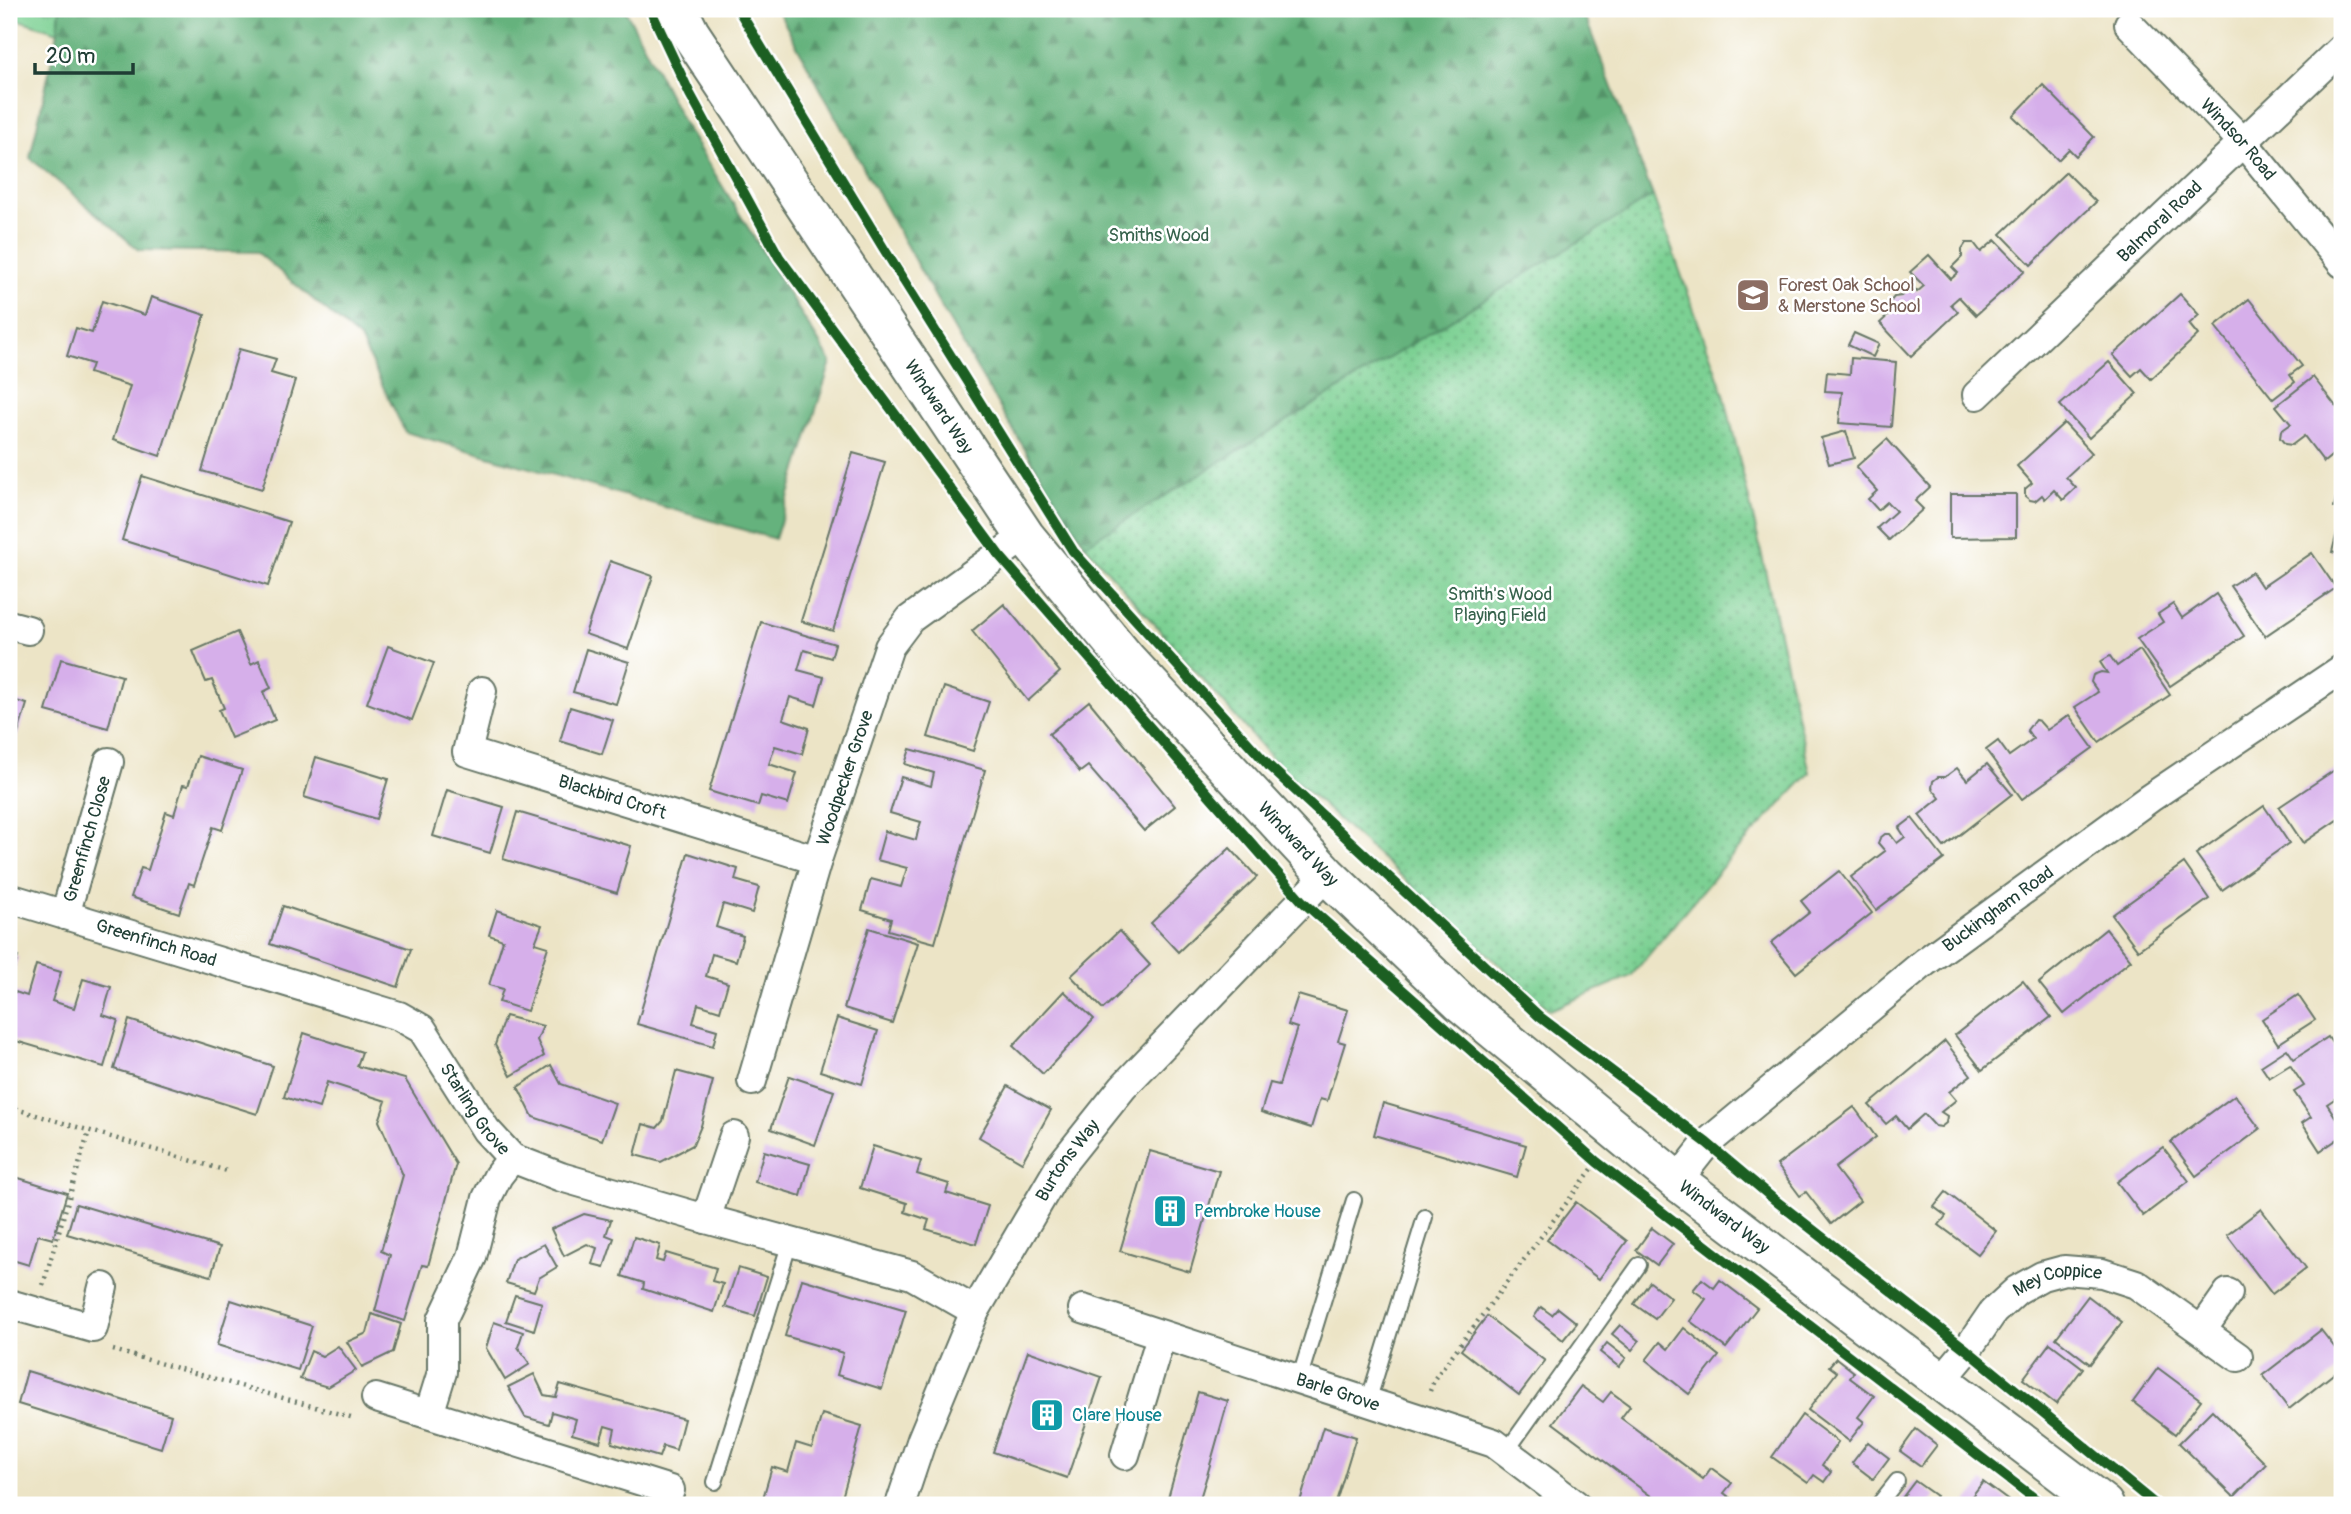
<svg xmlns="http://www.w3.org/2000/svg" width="2351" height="1514" font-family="Pangolin,sans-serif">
	<defs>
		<pattern id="grass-tufts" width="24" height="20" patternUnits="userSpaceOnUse" patternTransform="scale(1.75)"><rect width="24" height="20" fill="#7cd093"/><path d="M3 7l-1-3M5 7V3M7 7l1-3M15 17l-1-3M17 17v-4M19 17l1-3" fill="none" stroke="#65aa79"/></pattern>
		<pattern id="forest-firs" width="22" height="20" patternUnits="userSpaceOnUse" patternTransform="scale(1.75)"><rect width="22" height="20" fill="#65b27d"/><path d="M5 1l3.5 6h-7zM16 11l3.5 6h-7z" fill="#539267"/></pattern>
		<pattern id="park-dots" width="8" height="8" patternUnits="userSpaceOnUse" patternTransform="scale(1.75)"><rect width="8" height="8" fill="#7cd093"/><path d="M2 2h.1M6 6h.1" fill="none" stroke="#65aa79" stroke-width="1.8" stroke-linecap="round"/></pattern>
	</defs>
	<rect width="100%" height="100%" fill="#fff"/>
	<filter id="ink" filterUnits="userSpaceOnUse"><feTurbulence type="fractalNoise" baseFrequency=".0143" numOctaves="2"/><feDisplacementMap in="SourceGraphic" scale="14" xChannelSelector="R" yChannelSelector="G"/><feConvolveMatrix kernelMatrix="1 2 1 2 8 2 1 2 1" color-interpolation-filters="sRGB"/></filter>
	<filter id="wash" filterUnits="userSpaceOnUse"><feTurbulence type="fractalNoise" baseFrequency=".00686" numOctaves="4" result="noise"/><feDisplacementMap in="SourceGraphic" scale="28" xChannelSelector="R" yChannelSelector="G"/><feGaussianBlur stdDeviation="1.57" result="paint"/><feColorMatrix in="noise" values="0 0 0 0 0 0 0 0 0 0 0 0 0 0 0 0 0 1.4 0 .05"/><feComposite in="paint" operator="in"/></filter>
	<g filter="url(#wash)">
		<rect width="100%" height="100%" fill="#ece4c6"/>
		<path fill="url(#grass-tufts)" stroke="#4e8664" stroke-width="2" d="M9 9H60L58 32 9 17Z"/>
		<g fill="url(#forest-firs)" stroke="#427858" stroke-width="2">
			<path d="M60 9H625L684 124 831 362 775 539 405 432 360 339 257 252 139 250 30 158 58 32Z"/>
			<path d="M777 9H1582L1653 196 1085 545C973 372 875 190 777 9Z"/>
		</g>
		<path fill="url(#park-dots)" stroke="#4e8664" stroke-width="2" d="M1653 196 1724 394 1758 538 1810 773 1728 860 1631 976 1550 1010 1276 763 1085 545Z"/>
		<g id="blocks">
			<g fill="#d6afea">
				<path d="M2043 85 2094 137 2076 156 2069 149 2058 160 2013 116Z"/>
				<path d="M2066 172 2096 202 2031 265 2001 234Z"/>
				<path d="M1995 240 2025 271 1976 315 1959 297 1951 304 1958 312 1911 356 1880 323 1892 312 1889 308V303L1894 297 1901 296 1912 286 1917 292 1924 286 1910 272 1929 255 1951 279 1958 273 1952 267 1962 257V249L1966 243H1974L1981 252Z"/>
				<path d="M2180 294 2199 315 2189 324 2198 335 2151 379 2141 368 2132 376 2113 355Z"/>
				<path d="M151 297 205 315 160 456 113 440 130 386 89 373 92 364 67 356 76 328 92 333 102 301 145 315Z"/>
				<path d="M2249 299 2302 366 2290 375 2295 382 2273 399 2215 326Z"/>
				<path d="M1854 333 1879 344 1873 357 1848 345Z"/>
				<path d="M239 349 276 359 271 373 295 380 262 489 202 471Z"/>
				<path d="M1851 358 1896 362 1891 427 1839 423 1842 392 1825 391 1827 372 1850 374Z"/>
				<path d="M2109 362 2137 394 2089 438 2060 405Z"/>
				<path d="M2313 377 2342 414V461L2336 452 2324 462 2304 436 2292 445 2285 444 2280 438 2281 431 2291 424 2276 406Z"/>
				<path d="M2064 423 2092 453 2066 477 2076 488 2063 500 2054 490 2045 499 2042 495 2035 501 2030 500 2025 496V489L2032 483 2017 466Z"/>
				<path d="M1846 431 1854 458 1829 464 1821 438Z"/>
				<path d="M1887 439 1930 487 1915 501 1923 509 1889 540 1877 528 1896 511 1887 502 1878 510 1868 499 1877 491 1856 467Z"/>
				<path d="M853 453 885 462 833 631 801 621Z"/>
				<path d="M142 476 289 522 268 586 122 540Z"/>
				<path d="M2338 487H2342V509L2334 507Z"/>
				<path d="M1950 494H2016V537L1950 538Z"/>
				<path d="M2341 516H2342V555L2332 552Z"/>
				<path d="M2312 553 2336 588 2265 636 2230 586 2252 572 2262 587Z"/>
				<path d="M610 561 653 576 628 649 585 634Z"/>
				<path d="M2216 594 2244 636 2170 686 2137 639 2163 622 2158 614 2173 604 2182 618Z"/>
				<path d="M1004 604 1060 672 1028 701 972 631Z"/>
				<path d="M761 622 835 644 831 658 804 650 798 670 824 677 816 705 790 697 783 719 809 728 802 754 775 746 769 764 797 773 788 804 761 796 758 806 709 791Z"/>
				<path d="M237 632 251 664 259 660 271 688 263 692 275 720 231 738 219 710 224 708 212 680 206 682 193 651Z"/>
				<path d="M388 646 434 663 412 720 367 703Z"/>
				<path d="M586 649 629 662 616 704 573 692Z"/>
				<path d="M2140 650 2170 695 2099 742 2075 707 2098 692 2091 682 2093 675 2101 672 2107 673 2100 662 2110 656 2117 666Z"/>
				<path d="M61 659 122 676 108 728 46 711Z"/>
				<path d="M944 687 989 702 973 751 928 737Z"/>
				<path d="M9 699 27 704 9 763Z"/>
				<path d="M1089 701 1175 806 1144 831 1088 766 1080 772 1049 734Z"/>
				<path d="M570 707 613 720 602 754 560 741Z"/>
				<path d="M2069 715 2093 748 2022 799 1986 750 1998 741 2009 756 2033 739 2027 730 2035 720 2039 721 2047 730Z"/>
				<path d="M910 749 985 770 935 943 888 930 891 919 862 910 871 879 901 887 907 868 877 860 885 831 916 840 918 831 921 822 890 813 901 777 931 786 934 773 905 764Z"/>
				<path d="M198 756 242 770 222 830 213 827 194 885 189 883 179 913 131 897 141 868 148 870 166 812 174 815 183 785 188 786Z"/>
				<path d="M316 757 388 779 376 819 304 797Z"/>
				<path d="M1987 764 2012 794 1944 847 1919 815 1940 798 1932 788 1933 781 1938 777H1945L1957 768 1967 780Z"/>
				<path d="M2342 765V828L2337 820 2303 843 2279 807Z"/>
				<path d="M447 790 504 807 490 853 433 836Z"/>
				<path d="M2264 806 2289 843 2222 890 2196 854Z"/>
				<path d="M517 812 631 846 617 893 503 859Z"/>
				<path d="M1912 818 1944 859 1876 910 1851 877 1885 851 1878 843 1880 838 1885 834H1890L1897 843 1905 837 1899 828Z"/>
				<path d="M1230 848 1257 877 1178 952 1151 923Z"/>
				<path d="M688 853 738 869 735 880 759 887 752 913 723 904 716 927 743 936 736 961 712 954 706 976 728 983 720 1011 698 1004 693 1023 717 1030 713 1046 637 1024Z"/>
				<path d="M2184 863 2209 899 2138 950 2112 915Z"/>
				<path d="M1839 871 1872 913 1796 973 1771 943 1810 912 1801 901Z"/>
				<path d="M283 906 411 949 398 987 270 944Z"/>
				<path d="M497 910 542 925 535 943 548 947 527 1011 499 1002 503 989 489 985 503 940 489 935Z"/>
				<path d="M869 928 918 943 892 1023 844 1008Z"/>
				<path d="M2106 929 2131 960 2064 1014 2039 983Z"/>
				<path d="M1119 931 1150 965 1103 1009 1071 976Z"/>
				<path d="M9 955 18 957 9 985Z"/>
				<path d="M36 965 61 972 52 1001 74 1008 83 979 111 987 103 1015 118 1020 104 1067 9 1039V990L27 996Z"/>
				<path d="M2023 981 2051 1017 1982 1070 1955 1035Z"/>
				<path d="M1064 991 1094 1019 1043 1074 1013 1046Z"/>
				<path d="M1298 995 1348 1010 1338 1041 1345 1043 1327 1101 1320 1099 1311 1128 1261 1112 1270 1083 1279 1085 1297 1028 1288 1025Z"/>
				<path d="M2298 995 2315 1020 2278 1044 2262 1019Z"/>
				<path d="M505 1016 543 1026 537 1040 544 1056 511 1076 495 1045Z"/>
				<path d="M837 1018 878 1031 862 1084 820 1071Z"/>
				<path d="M129 1020 273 1066 257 1114 114 1069Z"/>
				<path d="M304 1033 362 1052 357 1066 405 1079 456 1164 428 1266 422 1265 405 1321 375 1311 390 1255 381 1251 403 1175 379 1121 386 1101 327 1082 319 1108 284 1097Z"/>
				<path d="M2328 1037 2342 1058V1094L2327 1104 2342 1127V1145L2338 1139 2320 1151 2302 1123 2311 1117 2294 1092 2304 1086 2290 1065 2269 1078 2261 1066 2287 1049 2294 1059Z"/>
				<path d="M1945 1041 1971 1075 1949 1092 1956 1100 1941 1112 1947 1116 1946 1123 1941 1127 1935 1126 1924 1114 1907 1129 1896 1116 1886 1124 1869 1105Z"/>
				<path d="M551 1065 561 1084 615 1103 602 1140 533 1117 518 1087Z"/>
				<path d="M676 1071 713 1081 701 1126 693 1145 661 1162 635 1155 643 1124 657 1128 663 1121Z"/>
				<path d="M789 1076 834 1091 815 1145 771 1129Z"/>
				<path d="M1008 1086 1051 1110 1022 1162 979 1137Z"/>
				<path d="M2235 1095 2260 1129 2196 1176 2171 1142Z"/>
				<path d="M1383 1103 1526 1145 1517 1177 1374 1135Z"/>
				<path d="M1854 1107 1876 1137 1835 1168 1860 1201 1831 1224 1806 1192 1800 1196 1777 1165Z"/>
				<path d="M873 1146 921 1161 917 1174 949 1184 946 1193 988 1206 976 1244 926 1229 929 1220 905 1212 907 1203 860 1188Z"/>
				<path d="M2163 1147 2189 1181 2143 1216 2117 1182Z"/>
				<path d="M764 1151 810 1164 801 1196 755 1182Z"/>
				<path d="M1150 1151 1219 1171 1190 1272 1120 1251Z"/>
				<path d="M9 1175 67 1193 53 1239 38 1235 29 1265 9 1259Z"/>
				<path d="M1946 1192 1996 1231 1978 1254 1939 1225 1946 1216 1934 1207Z"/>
				<path d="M1576 1202 1627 1241 1599 1279 1547 1240Z"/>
				<path d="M76 1204 220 1247 211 1276 67 1234Z"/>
				<path d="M2261 1209 2306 1268 2272 1294 2227 1235Z"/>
				<path d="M584 1214 611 1220 606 1235 614 1238 604 1267 592 1264 597 1248 587 1244 564 1256 551 1229Z"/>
				<path d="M1652 1228 1673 1244 1657 1265 1636 1250Z"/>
				<path d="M634 1237 660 1245 656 1260 663 1262 666 1253 716 1268 712 1281 723 1284 714 1312 643 1289 644 1283 622 1276Z"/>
				<path d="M544 1244 557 1267 539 1278 534 1291 506 1283 514 1259Z"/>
				<path d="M738 1268 767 1277 755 1316 725 1307Z"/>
				<path d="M802 1279 906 1310 882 1389 837 1375 843 1353 785 1336Z"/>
				<path d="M1702 1279 1714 1288 1720 1280 1757 1308 1726 1348 1690 1321 1706 1299 1693 1290Z"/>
				<path d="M1650 1282 1671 1298 1655 1319 1634 1304Z"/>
				<path d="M515 1295 542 1303 534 1330 506 1321Z"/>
				<path d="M2088 1296 2122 1322 2090 1364 2056 1338Z"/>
				<path d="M231 1300 312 1326 298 1370 217 1345Z"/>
				<path d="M1541 1307 1552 1315 1558 1308 1577 1323 1563 1340 1534 1317Z"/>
				<path d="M372 1314 401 1324 393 1352 362 1367 347 1342 367 1333Z"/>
				<path d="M1487 1316 1545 1361 1519 1395 1461 1350Z"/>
				<path d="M494 1322 523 1332 518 1347 530 1364 505 1380 486 1348Z"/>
				<path d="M1620 1325 1639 1341 1632 1350 1612 1334Z"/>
				<path d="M1684 1328 1719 1356 1689 1394 1646 1360 1660 1342 1668 1349Z"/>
				<path d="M2321 1330 2342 1357V1367L2289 1409 2263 1375Z"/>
				<path d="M1607 1343 1626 1358 1619 1367 1600 1352Z"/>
				<path d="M2050 1343 2083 1368 2056 1404 2023 1379Z"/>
				<path d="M338 1346 356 1370 328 1387 300 1379 311 1351 322 1356Z"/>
				<path d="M1028 1351 1102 1377 1067 1478 993 1452Z"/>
				<path d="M1836 1358 1854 1372 1850 1378 1874 1396 1858 1417 1864 1422 1849 1441 1808 1410 1837 1372 1829 1366Z"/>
				<path d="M2158 1368 2201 1400 2175 1434 2133 1402Z"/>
				<path d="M27 1371 171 1415 161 1448 18 1404Z"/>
				<path d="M534 1374 544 1395 556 1397 560 1384 684 1419 676 1450 663 1446 659 1457 612 1443 615 1429 605 1426 600 1442 572 1434 576 1419 552 1412 549 1424 525 1417 508 1387Z"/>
				<path d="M1581 1386 1603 1402 1611 1392 1630 1406 1621 1418 1703 1479 1711 1468 1732 1483 1724 1493 1740 1505H1663L1553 1423Z"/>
				<path d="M1198 1392 1228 1401 1208 1472 1198 1505H1166Z"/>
				<path d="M2212 1410 2266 1464 2234 1497 2179 1443Z"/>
				<path d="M822 1414 862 1426 840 1505H761L772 1467 788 1472 796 1443 812 1448Z"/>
				<path d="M1802 1415 1838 1442 1822 1465 1831 1472 1824 1482 1814 1475 1808 1483 1772 1457Z"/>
				<path d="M1323 1427 1356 1437 1345 1473 1335 1505H1299Z"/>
				<path d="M1916 1429 1937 1445 1921 1466 1900 1451Z"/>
				<path d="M1868 1442 1889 1458 1873 1479 1852 1463Z"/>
				<path d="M1915 1481 1936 1496 1929 1505H1904L1899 1502Z"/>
				<path d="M1983 1482 2014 1505H1965Z"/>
			</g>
		</g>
	</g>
	<g filter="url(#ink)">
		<use href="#blocks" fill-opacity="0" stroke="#677767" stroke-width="2"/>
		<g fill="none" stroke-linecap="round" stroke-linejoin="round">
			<g stroke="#677767" stroke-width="18">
				<g id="lane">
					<path d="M1299 1380 1354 1200"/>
					<path d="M1368 1402 1425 1217"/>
					<path d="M1506 1452 1639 1265"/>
					<path d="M715 1482 790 1242"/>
					<path d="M1878 1505 1897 1481"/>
				</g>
			</g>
			<g stroke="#677767" stroke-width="32">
				<g id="street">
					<path id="s1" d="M2129 24 2243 142 2342 263"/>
					<path id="s2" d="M1977 395 2342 48"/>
					<path d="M9 625 28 630"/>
					<path id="s3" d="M482 691 467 752 817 860"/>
					<path id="s4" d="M9 898 399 1016 422 1029 486 1130 512 1158 561 1177 706 1219 912 1275 975 1311"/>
					<path id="s5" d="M65 915 109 762"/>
					<path id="s6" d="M752 1081 817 860 889 647 910 619 1025 536"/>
					<path id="s7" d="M1677 1181 1707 1143 1925 962 2150 798 2342 669"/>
					<path d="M706 1219 734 1136"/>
					<path d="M9 1304 93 1328 103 1287"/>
					<path id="s8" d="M1083 1309 1494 1443 1576 1505"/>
					<path d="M2202 1330 2228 1293"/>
					<path id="s9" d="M1942 1380 1967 1350 1993 1312 2017 1290 2042 1276 2064 1270 2102 1273 2136 1284 2238 1357"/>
					<path d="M376 1398 670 1490"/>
					<path d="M429 1414 442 1372V1320L472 1257 487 1198 498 1176 512 1158"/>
					<path d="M1125 1455 1161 1336"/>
					<path id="s10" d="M900 1505 922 1439 975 1311 1060 1166 1123 1087 1327 875"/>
				</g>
			</g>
			<g stroke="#677767" stroke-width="42">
				<g id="secondary">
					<path id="s11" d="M678 9 690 33 1025 536 1127 660 1327 875 1460 1002 1677 1181 2104 1505"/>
				</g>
			</g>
			<g stroke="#677767" stroke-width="4.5" stroke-dasharray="2 5" stroke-linecap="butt">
				<path d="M9 1107 227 1171"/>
				<path d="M43 1285 89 1131"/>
				<path d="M113 1350 354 1418"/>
				<path d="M1430 1391 1435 1378 1598 1161"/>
			</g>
			<use href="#lane" stroke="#fff" stroke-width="14"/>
			<use href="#street" stroke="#fff" stroke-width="28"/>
			<use href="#secondary" stroke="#fff" stroke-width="38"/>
			<g stroke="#fff" stroke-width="15">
				<g id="cycleway">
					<path d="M650 9 690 94 779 257 999 555 1302 901 1597 1162 2043 1505"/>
					<path d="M738 9 884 249 1073 551 1269 766 1540 1017 1707 1143 1776 1201 1967 1350 2156 1505"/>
				</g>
			</g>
			<use href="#cycleway" stroke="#1b5e20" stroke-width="10"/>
		</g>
	</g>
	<defs>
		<g id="school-square" transform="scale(1.75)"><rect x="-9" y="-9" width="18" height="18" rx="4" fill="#8d6e63" stroke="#fff"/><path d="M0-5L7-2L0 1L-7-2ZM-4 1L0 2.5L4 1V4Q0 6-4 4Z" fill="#fff"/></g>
		<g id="building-square" transform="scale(1.75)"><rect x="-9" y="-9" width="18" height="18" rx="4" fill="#0f9aa8" stroke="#fff"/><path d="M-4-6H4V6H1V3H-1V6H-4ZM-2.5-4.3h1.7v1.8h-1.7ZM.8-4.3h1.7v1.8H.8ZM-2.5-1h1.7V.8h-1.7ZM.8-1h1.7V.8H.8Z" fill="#fff"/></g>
	</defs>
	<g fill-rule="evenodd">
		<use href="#school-square" x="1753" y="295"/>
		<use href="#building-square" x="1170" y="1211"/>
		<use href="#building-square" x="1047" y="1415"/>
	</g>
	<g text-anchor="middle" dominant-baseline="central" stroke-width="5" stroke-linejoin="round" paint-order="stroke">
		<g font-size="18" fill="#1f3d34" stroke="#fff">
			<text stroke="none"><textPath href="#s1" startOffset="159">Windsor Road</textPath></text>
			<text stroke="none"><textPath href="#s2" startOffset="252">Balmoral Road</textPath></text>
			<text stroke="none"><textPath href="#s11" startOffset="476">Windward Way</textPath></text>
			<text stroke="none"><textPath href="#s6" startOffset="317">Woodpecker Grove</textPath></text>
			<text stroke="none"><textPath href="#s3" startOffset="215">Blackbird Croft</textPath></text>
			<text stroke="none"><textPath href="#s5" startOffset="79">Greenfinch Close</textPath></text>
			<text stroke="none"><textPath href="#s11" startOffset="1043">Windward Way</textPath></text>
			<text stroke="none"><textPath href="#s7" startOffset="422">Buckingham Road</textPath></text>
			<text stroke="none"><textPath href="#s4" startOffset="154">Greenfinch Road</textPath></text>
			<text stroke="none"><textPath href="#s4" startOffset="530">Starling Grove</textPath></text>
			<text stroke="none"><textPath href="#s10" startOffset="385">Burtons Way</textPath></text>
			<text stroke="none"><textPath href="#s11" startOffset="1610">Windward Way</textPath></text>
			<text stroke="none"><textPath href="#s9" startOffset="161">Mey Coppice</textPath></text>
			<text stroke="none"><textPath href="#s8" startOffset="268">Barle Grove</textPath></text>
		</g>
		<g font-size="18" fill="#36624c" stroke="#fff">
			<text x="1159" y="235">Smiths Wood</text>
			<text x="1500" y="594">Smith's Wood<tspan x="1500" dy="21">Playing Field</tspan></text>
		</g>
		<g font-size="18" fill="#785e54" stroke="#fff" text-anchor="start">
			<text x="1778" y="285">Forest Oak School<tspan x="1778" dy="21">&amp; Merstone School</tspan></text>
		</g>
		<g font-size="18" fill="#0d838f" stroke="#fff" text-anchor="start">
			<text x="1194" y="1211">Pembroke House</text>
			<text x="1072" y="1415">Clare House</text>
		</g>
	</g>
	<rect width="2351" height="1514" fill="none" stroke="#fff" stroke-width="35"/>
	<path d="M35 63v10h98v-10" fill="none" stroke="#1f3d34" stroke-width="3.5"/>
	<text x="46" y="63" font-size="21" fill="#1f3d34" stroke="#ffffff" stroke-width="5" paint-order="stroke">20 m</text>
</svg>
